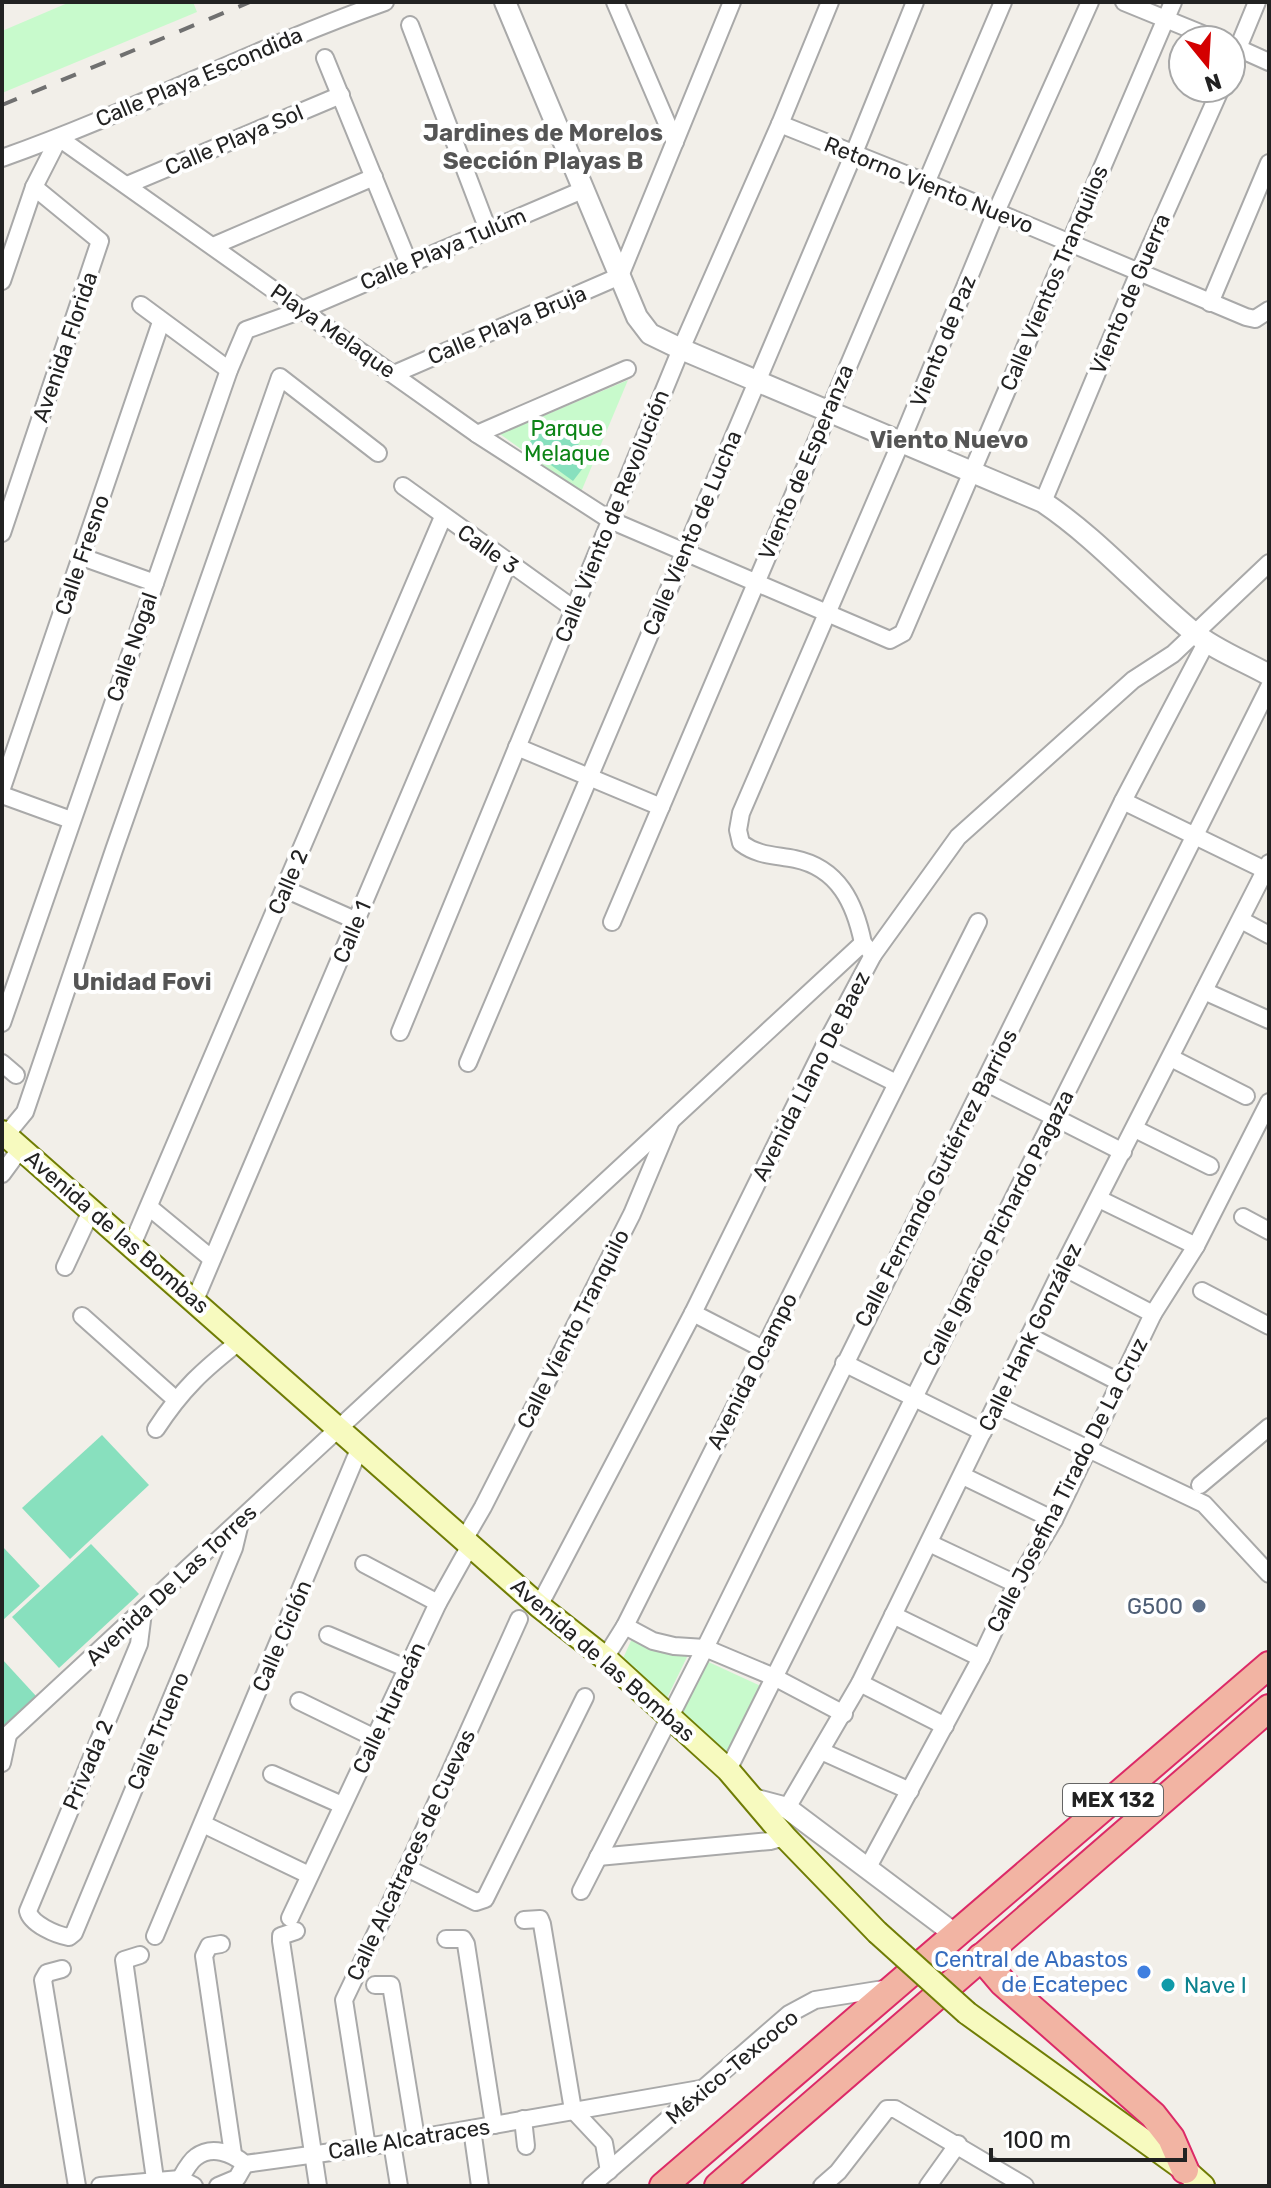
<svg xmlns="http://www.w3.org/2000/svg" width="1271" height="2188" font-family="Rubik,sans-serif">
	<rect width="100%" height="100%" fill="#f2efe9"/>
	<g fill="#c8facc">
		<path d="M70 2H193L197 12 2 93V31Z"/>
		<path d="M628 380 581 492 500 434Z"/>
		<path d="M635 1632 688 1655 666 1700 620 1665Z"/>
		<path d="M702 1659 765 1688 730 1757 675 1706Z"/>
	</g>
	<g fill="#88e0be">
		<path d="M546 421 593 455 573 481 526 447Z"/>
		<path d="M102 1435 149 1485 70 1559 22 1508Z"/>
		<path d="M91 1544 139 1594 59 1668 12 1617Z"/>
		<path d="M2 1546 40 1586 2 1621Z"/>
		<path d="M2 1659 36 1696 2 1727Z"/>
	</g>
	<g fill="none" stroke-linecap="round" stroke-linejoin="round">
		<g stroke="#a9a9a9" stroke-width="20">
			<g id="minor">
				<path d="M615 2 675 142"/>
				<path d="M1124 2 1217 40"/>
				<path d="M410 25 488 230"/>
				<path d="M1231 45 1269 62"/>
				<path d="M325 58 409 264"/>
				<path d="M1231 65 1257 2"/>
				<path d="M780 124 925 182 1246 317 1255 319 1269 310"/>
				<path d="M59 138 477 434 610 520 890 640 903 633 1173 2"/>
				<path d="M2 158C132 112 255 48 385 2"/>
				<path d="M127 185 341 95"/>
				<path d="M213 246 374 177"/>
				<path d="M2 281 34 187 59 138"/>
				<path d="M1210 303 1269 163"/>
				<path d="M141 305 229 370"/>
				<path d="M394 374 620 276 732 2"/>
				<path d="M477 434 627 369"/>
				<path d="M403 486 574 609"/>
				<path d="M1043 502 1139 272 1221 88"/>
				<path d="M2 533 100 241 34 187"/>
				<path d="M82 557 155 583"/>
				<path d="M517 747 661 807"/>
				<path d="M2 788 161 322"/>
				<path d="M2 795 71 820"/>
				<path d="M1123 801 1265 870"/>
				<path d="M285 889 357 921"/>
				<path d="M1241 920 1269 935"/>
				<path d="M612 922 1003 2"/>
				<path d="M863 943C855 904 839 868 795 859 775 855 758 856 741 843L738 830 741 813 901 442 996 212 1090 2"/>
				<path d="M1204 991 1269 1020"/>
				<path d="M2 1023 229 370 246 330 302 310 585 189"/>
				<path d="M400 1032 681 349 780 124 830 2"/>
				<path d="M824 1047 896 1083"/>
				<path d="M1171 1058 1246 1096"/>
				<path d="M2 1063 16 1075"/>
				<path d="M468 1063 854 153 915 2"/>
				<path d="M985 1082 1123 1152"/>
				<path d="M1135 1129 1210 1166"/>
				<path d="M6 1135 25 1112 114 850 280 377 378 453"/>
				<path d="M2 1174 21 1148"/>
				<path d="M1099 1199 1196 1246"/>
				<path d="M149 1207 212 1259"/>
				<path d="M1243 1217 1269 1231"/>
				<path d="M132 1245 443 517"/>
				<path d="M65 1267 92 1209"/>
				<path d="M1063 1267 1153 1314"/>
				<path d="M1202 1291 1269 1326"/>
				<path d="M195 1300 508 563"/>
				<path d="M693 1313 763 1349"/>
				<path d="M82 1316 175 1399"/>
				<path d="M1029 1336 1121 1383"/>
				<path d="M844 1363 983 1432"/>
				<path d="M996 1405 1204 1504 1269 1574"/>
				<path d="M156 1429C182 1389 203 1370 240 1341"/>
				<path d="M963 1476 1054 1520"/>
				<path d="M1200 1485 1269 1427"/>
				<path d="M465 1538 483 1507 632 1214 671 1121"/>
				<path d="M929 1543 1016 1584"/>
				<path d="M364 1564 438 1603"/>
				<path d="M539 1606 693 1313 824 1047 873 955 958 837 1133 680 1173 654 1269 563"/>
				<path d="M143 1612 139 1644 28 1911C31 1924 56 1935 69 1937L74 1933 234 1548 240 1523"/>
				<path d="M893 1615 981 1658"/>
				<path d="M625 1626 653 1641 674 1646 705 1648 774 1677 844 1714"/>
				<path d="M328 1635 408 1669"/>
				<path d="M605 1658 625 1626 978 922"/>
				<path d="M860 1683 945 1726"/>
				<path d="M299 1701 375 1738"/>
				<path d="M2 1740 863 943 873 955"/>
				<path d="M821 1751 910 1791"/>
				<path d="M2 1763 8 1735"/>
				<path d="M728 1770 1269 687"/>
				<path d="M272 1774 342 1805"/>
				<path d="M787 1808 860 1683 1063 1267 1269 863"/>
				<path d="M203 1824 309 1875"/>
				<path d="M598 1857 770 1841 785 1837"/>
				<path d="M407 1868 476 1902 485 1899 585 1697"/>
				<path d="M867 1869 981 1658 1016 1584 1054 1520 1153 1314 1196 1246 1269 1102"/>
				<path d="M581 1891 705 1648 1123 801 1207 641"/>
				<path d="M290 1918 438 1603 471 1544"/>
				<path d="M524 1920 540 1919 542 1924 573 2110"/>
				<path d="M296 1931 281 1936V1941L318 2186"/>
				<path d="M155 1936 360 1447"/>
				<path d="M446 1939H463L466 1944 494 2125"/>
				<path d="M221 1944 209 1946 204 1956 233 2154"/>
				<path d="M140 1955 124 1960 156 2186"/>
				<path d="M62 1969 47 1973 43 1980 77 2186"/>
				<path d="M375 1985H391L416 2138"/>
				<path d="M573 2110 604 2143 609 2171"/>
				<path d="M523 2119 526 2146"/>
				<path d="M472 2129 480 2186"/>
				<path d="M392 2143 399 2186"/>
				<path d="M367 2147 344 2000 407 1868 519 1619"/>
				<path d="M180 2179C184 2172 190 2161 196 2157 212 2145 232 2153 245 2164L367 2147 706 2088"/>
				<path d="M100 2186 180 2179 194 2186"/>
				<path d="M218 2186 237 2178 245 2164"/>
				<path d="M591 2186 789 2014 815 2000 890 1988"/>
				<path d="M822 2186 838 2172 887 2109H895L1025 2186"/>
				<path d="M928 2186 958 2144"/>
			</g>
		</g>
		<g stroke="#a9a9a9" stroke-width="24">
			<g id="tertiary">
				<path d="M505 2 637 317 650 334 681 349 1043 502C1098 539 1142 590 1193 632 1215 650 1244 661 1269 675"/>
				<path d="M753 1799 787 1808 956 1935"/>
			</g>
		</g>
		<g stroke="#707d05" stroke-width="26">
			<g id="secondary">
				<path d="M2 1132 539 1606 605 1658 728 1770 785 1837 877 1932"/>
				<path d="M967 2013 1185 2170 1203 2186"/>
			</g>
		</g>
		<g stroke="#dc2a67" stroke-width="30">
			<g id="trunk">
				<path d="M981 1957 1003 1983 1153 2115 1171 2138 1185 2170"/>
				<path d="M663 2186 1269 1665"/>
				<path d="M718 2186 1269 1708"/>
			</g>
		</g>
		<use href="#minor" stroke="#fff" stroke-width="16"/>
		<use href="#tertiary" stroke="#fff" stroke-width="20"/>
		<use href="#secondary" stroke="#f7fabf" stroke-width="22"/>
		<use href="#trunk" stroke="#f2b4a3" stroke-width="26"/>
		<path stroke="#707070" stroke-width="4" stroke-dasharray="16 16" stroke-linecap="butt" d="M2 105 250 2"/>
		<g stroke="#707d05" stroke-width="26" stroke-linecap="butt">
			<path id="secondary-bridge" d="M877 1932 967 2013"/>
		</g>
		<use href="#secondary-bridge" stroke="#f7fabf" stroke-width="22"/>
	</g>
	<circle fill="#5c6f8a" stroke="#fff" stroke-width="3" cx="1199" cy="1606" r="8"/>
	<circle fill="#3f7fe0" stroke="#fff" stroke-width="3" cx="1144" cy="1972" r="8"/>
	<circle fill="#0f9aa8" stroke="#fff" stroke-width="3" cx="1168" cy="1985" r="8"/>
	<g text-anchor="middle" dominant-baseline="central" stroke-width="8" stroke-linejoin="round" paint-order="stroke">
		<rect fill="#fff" stroke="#646464" stroke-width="2" x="1063" y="1784" width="100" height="32" rx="6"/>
		<g font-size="20" font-weight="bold" fill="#222">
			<text x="1113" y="1800">MEX 132</text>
		</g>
		<g font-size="22" fill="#222" stroke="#fff">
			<text transform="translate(199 77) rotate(-23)">Calle Playa Escondida</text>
			<text transform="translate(234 140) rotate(-23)">Calle Playa Sol</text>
			<text transform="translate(929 185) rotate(22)">Retorno Viento Nuevo</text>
			<text transform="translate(443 249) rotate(-23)">Calle Playa Tulúm</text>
			<text transform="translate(1054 278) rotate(-67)">Calle Vientos Tranquilos</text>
			<text transform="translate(1130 294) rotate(-67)">Viento de Guerra</text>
			<text transform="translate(507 325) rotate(-23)">Calle Playa Bruja</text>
			<text transform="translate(333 331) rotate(35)">Playa Melaque</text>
			<text transform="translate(943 341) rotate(-68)">Viento de Paz</text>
			<text transform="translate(65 347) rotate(-71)">Avenida Florida</text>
			<text transform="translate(806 462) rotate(-67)">Viento de Esperanza</text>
			<text transform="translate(612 516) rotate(-68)">Calle Viento de Revolución</text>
			<text transform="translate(692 533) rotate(-67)">Calle Viento de Lucha</text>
			<text transform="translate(488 549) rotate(35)">Calle 3</text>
			<text transform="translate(82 555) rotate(-71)">Calle Fresno</text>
			<text transform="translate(132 647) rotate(-71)">Calle Nogal</text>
			<text transform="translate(288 882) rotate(-67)">Calle 2</text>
			<text transform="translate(352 932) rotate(-67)">Calle 1</text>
			<text transform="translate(811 1076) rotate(-63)">Avenida Llano De Baez</text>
			<text transform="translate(936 1178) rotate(-63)">Calle Fernando Gutiérrez Barrios</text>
			<text transform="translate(998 1228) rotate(-63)">Calle Ignacio Pichardo Pagaza</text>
			<text transform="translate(117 1232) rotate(41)">Avenida de las Bombas</text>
			<text transform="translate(573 1329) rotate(-63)">Calle Viento Tranquilo</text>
			<text transform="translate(1030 1337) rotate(-64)">Calle Hank González</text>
			<text transform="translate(752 1371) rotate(-63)">Avenida Ocampo</text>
			<text transform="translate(1067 1485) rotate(-63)">Calle Josefina Tirado De La Cruz</text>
			<text transform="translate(171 1585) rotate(-43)">Avenida De Las Torres</text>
			<text transform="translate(282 1636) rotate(-67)">Calle Ciclón</text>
			<text transform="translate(603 1660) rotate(41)">Avenida de las Bombas</text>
			<text transform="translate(389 1708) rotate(-65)">Calle Huracán</text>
			<text transform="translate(158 1731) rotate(-67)">Calle Trueno</text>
			<text transform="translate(88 1765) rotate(-67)">Privada 2</text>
			<text transform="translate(411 1855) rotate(-65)">Calle Alcatraces de Cuevas</text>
			<text transform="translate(732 2067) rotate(-40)">México-Texcoco</text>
			<text transform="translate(409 2139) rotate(-9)">Calle Alcatraces</text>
		</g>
		<g font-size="22" fill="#0c8416" stroke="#fff">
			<text x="567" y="428">Parque<tspan x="567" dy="25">Melaque</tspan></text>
		</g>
		<g font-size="22" fill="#4e5e75" stroke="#fff" text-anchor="end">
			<text x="1183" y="1606">G500</text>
		</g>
		<g font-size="22" fill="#366cbe" stroke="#fff" text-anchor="end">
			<text x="1128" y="1959">Central de Abastos<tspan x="1128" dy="25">de Ecatepec</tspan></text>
		</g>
		<g font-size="22" fill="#0d838f" stroke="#fff" text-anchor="start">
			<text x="1184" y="1985">Nave I</text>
		</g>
		<g font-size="24" font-weight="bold" fill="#555" stroke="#fff">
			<text x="543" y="133">Jardines de Morelos<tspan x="543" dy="28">Sección Playas B</tspan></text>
			<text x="949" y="440">Viento Nuevo</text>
			<text x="142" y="982">Unidad Fovi</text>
		</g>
	</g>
	<rect width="1271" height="2188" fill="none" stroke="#222222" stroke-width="8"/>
	<g transform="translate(1207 64) rotate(162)"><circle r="38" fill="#ffffff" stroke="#a7a7a7" stroke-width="2"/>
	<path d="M0-6L14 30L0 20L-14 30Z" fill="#d40000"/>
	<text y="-12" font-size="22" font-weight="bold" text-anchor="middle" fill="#222222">N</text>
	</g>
	<path d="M991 2148v12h194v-12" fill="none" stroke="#222222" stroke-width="4"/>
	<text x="1003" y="2148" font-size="24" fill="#222222" stroke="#ffffff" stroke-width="6" paint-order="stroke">100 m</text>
</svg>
